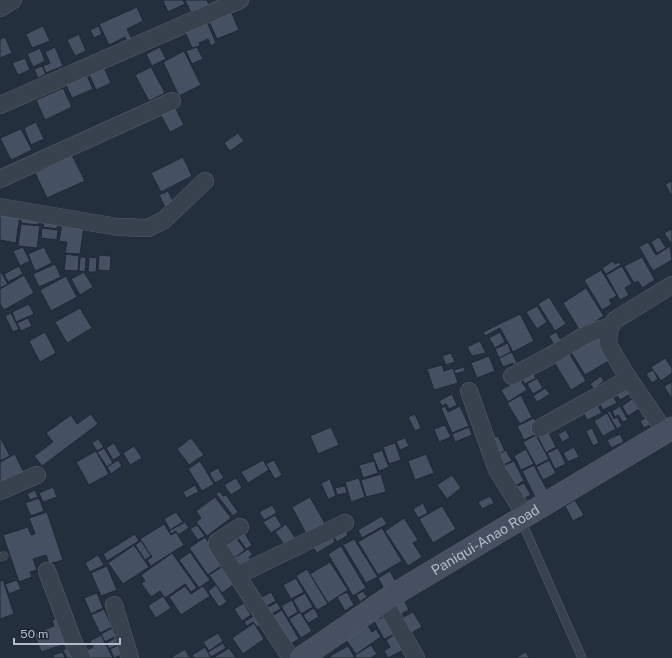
<svg xmlns="http://www.w3.org/2000/svg" width="672" height="658" font-family="'Public Sans',sans-serif">
	<rect width="100%" height="100%" fill="#242f3e"/>
	<g fill="#455162" stroke="#1f2835">
		<path d="M165 0H183L185 4 168 12 163 1Z"/>
		<path d="M185 0H207L210 7 192 15Z"/>
		<path d="M137 7 143 21 127 29 132 39 127 41 125 37 109 45 99 24Z"/>
		<path d="M230 9 239 30 217 39 208 19Z"/>
		<path d="M205 17 216 43 211 46 208 39 199 43 200 46 192 48 183 27Z"/>
		<path d="M43 26 50 41 32 48 26 34Z"/>
		<path d="M99 26 102 34 94 38 90 30Z"/>
		<path d="M79 34 86 51 75 56 67 40Z"/>
		<path d="M5 37 12 53 0 58V39Z"/>
		<path d="M55 47 63 66 46 73 43 66 50 63 45 52Z"/>
		<path d="M160 47 166 59 152 66 146 54Z"/>
		<path d="M197 47 203 59 192 64 186 51Z"/>
		<path d="M40 48 45 61 33 67 27 54Z"/>
		<path d="M184 51 201 85 179 96 163 62Z"/>
		<path d="M25 58 30 70 18 75 12 63Z"/>
		<path d="M103 65 111 83 96 90 88 72Z"/>
		<path d="M42 66 46 74 38 78 34 69Z"/>
		<path d="M151 67 165 93 149 101 135 75Z"/>
		<path d="M86 73 93 89 72 98 65 83Z"/>
		<path d="M63 88 72 107 45 120 36 100Z"/>
		<path d="M173 103 184 125 170 132 158 110Z"/>
		<path d="M36 122 44 139 31 145 24 128Z"/>
		<path d="M21 129 32 150 11 160 0 138Z"/>
		<path d="M238 133 244 141 230 151 224 143Z"/>
		<path d="M72 155 85 181 47 198 35 173Z"/>
		<path d="M183 157 192 176 161 192 151 173Z"/>
		<path d="M672 181V195H671L665 184Z"/>
		<path d="M168 191 175 205 166 209 159 195Z"/>
		<path d="M0 211 20 214 16 243 0 240Z"/>
		<path d="M22 213 39 216 38 225 21 223Z"/>
		<path d="M44 221 58 223 57 229 43 227Z"/>
		<path d="M21 224 40 226 37 248 18 246Z"/>
		<path d="M62 224 84 227 80 254 65 253 67 242 59 241Z"/>
		<path d="M42 228 58 230 57 240 41 238Z"/>
		<path d="M672 229V242L671 243 664 233Z"/>
		<path d="M659 237 666 248 657 253 651 242Z"/>
		<path d="M648 242 656 255 670 246 672 260 653 271 639 247Z"/>
		<path d="M23 247 30 261 20 266 13 251Z"/>
		<path d="M44 247 52 263 35 271 28 254Z"/>
		<path d="M66 254 79 256 78 271 64 270Z"/>
		<path d="M99 255 111 256 110 271 98 270Z"/>
		<path d="M80 257H86L85 272 79 271Z"/>
		<path d="M89 257 97 258 96 272H88Z"/>
		<path d="M642 257 655 280 642 288 638 281 634 283 624 266Z"/>
		<path d="M613 261 615 264 619 262 621 265 606 274 602 268Z"/>
		<path d="M55 264 61 277 39 287 33 274Z"/>
		<path d="M19 266 23 274 8 282 4 274Z"/>
		<path d="M622 266 632 284 625 288 629 295 620 300 606 275Z"/>
		<path d="M0 270 8 284 0 288Z"/>
		<path d="M601 270 617 296 609 300 612 304 602 310 584 280Z"/>
		<path d="M84 272 93 287 80 295 71 279Z"/>
		<path d="M24 275 34 293 4 310 0 304V289Z"/>
		<path d="M66 276 77 297 51 311 40 290Z"/>
		<path d="M586 288 604 316 580 331 563 303Z"/>
		<path d="M549 297 566 324 555 331 538 304Z"/>
		<path d="M29 304 34 314 16 322 12 312Z"/>
		<path d="M537 306 547 322 537 329 526 312Z"/>
		<path d="M80 308 92 328 67 343 55 322Z"/>
		<path d="M11 313 19 329 13 332 5 316Z"/>
		<path d="M520 314 534 341 513 352 500 328 485 336 483 332Z"/>
		<path d="M28 318 32 326 21 331 17 323Z"/>
		<path d="M45 332 56 353 40 362 29 341Z"/>
		<path d="M500 332 505 342 495 348 489 338Z"/>
		<path d="M556 332 562 342 555 347 549 336Z"/>
		<path d="M596 333 612 359 585 375 569 349Z"/>
		<path d="M480 341 486 353 472 356 467 347Z"/>
		<path d="M508 343 511 352 499 358 495 349Z"/>
		<path d="M512 352 517 363 514 365 513 363 503 367 499 358Z"/>
		<path d="M451 353 455 362 446 365 442 356Z"/>
		<path d="M569 353 586 381 571 390 554 362Z"/>
		<path d="M489 356 495 371 477 378 471 363Z"/>
		<path d="M665 358 672 368V373L661 381 651 367Z"/>
		<path d="M442 365 444 371 453 368 458 383 434 390 427 369Z"/>
		<path d="M464 367 465 371 455 374 454 370Z"/>
		<path d="M653 370 658 379 652 383 646 374Z"/>
		<path d="M532 372 536 378 525 384 521 378Z"/>
		<path d="M601 376 604 381 594 389 590 384Z"/>
		<path d="M537 378 543 388 533 394 527 384Z"/>
		<path d="M520 379 527 390 508 402 501 390Z"/>
		<path d="M672 382V399L664 386Z"/>
		<path d="M626 384 632 393 620 400 614 391Z"/>
		<path d="M545 388 550 394 537 402 533 396Z"/>
		<path d="M452 394 457 405 449 409 446 404 442 406 439 401Z"/>
		<path d="M521 395 532 417 520 424 507 403Z"/>
		<path d="M613 396 617 403 603 410 599 403Z"/>
		<path d="M632 399 639 409 628 416 622 406Z"/>
		<path d="M596 402 602 413 587 420 582 410Z"/>
		<path d="M445 406 448 412 460 406 469 426 452 433 441 408Z"/>
		<path d="M620 406 628 420 623 422 618 415 615 417 612 411Z"/>
		<path d="M610 411 614 419 617 417 622 426 617 429 607 412Z"/>
		<path d="M607 413 616 429 603 436 594 421Z"/>
		<path d="M91 414 98 424 42 466 34 456 53 442 46 433 71 415 77 424Z"/>
		<path d="M415 414 421 428 415 431 408 417Z"/>
		<path d="M647 417 651 424 644 428 640 421Z"/>
		<path d="M534 418 541 432 524 440 517 426Z"/>
		<path d="M445 425 451 437 439 442 434 429Z"/>
		<path d="M331 427 339 445 318 454 310 436Z"/>
		<path d="M469 427 472 435 455 442 452 434Z"/>
		<path d="M592 428 599 443 593 446 586 431Z"/>
		<path d="M566 430 570 438 562 442 558 434Z"/>
		<path d="M548 431 556 447 546 453 538 437Z"/>
		<path d="M620 434 624 442 611 448 607 440Z"/>
		<path d="M536 435 549 459 536 466 523 442Z"/>
		<path d="M498 436 505 451 495 456 488 441Z"/>
		<path d="M0 437 10 456 0 461Z"/>
		<path d="M191 438 204 455 189 465 177 449Z"/>
		<path d="M405 438 409 446 400 450 396 441Z"/>
		<path d="M98 439 104 447 97 451 92 443Z"/>
		<path d="M114 443 121 455 113 460 106 448Z"/>
		<path d="M395 443 401 460 389 464 383 447Z"/>
		<path d="M134 446 142 458 130 465 123 453Z"/>
		<path d="M574 447 579 457 568 462 563 453Z"/>
		<path d="M104 448 113 463 107 467 97 452Z"/>
		<path d="M558 448 566 464 555 469 547 453Z"/>
		<path d="M526 449 534 464 521 470 514 456Z"/>
		<path d="M382 450 389 467 379 471 372 454Z"/>
		<path d="M506 450 512 461 499 467 494 457Z"/>
		<path d="M96 451 109 474 89 485 76 462Z"/>
		<path d="M15 454 25 475 0 487V462Z"/>
		<path d="M426 454 434 473 415 480 408 461Z"/>
		<path d="M118 460 122 466 111 474 107 467Z"/>
		<path d="M263 460 269 470 248 483 241 472Z"/>
		<path d="M274 460 282 475 275 479 266 464Z"/>
		<path d="M549 460 556 473 543 480 536 467Z"/>
		<path d="M200 461 214 484 202 491 188 469Z"/>
		<path d="M374 461 378 473 363 478 359 465Z"/>
		<path d="M514 461 524 481 509 489 498 468Z"/>
		<path d="M534 465 547 490 535 497 522 471Z"/>
		<path d="M218 468 224 478 215 483 209 473Z"/>
		<path d="M381 474 386 492 366 497 361 480Z"/>
		<path d="M452 475 461 488 447 499 437 485Z"/>
		<path d="M236 478 242 488 231 495 224 485Z"/>
		<path d="M359 478 365 497 351 502 345 482Z"/>
		<path d="M330 479 336 496 328 499 321 483Z"/>
		<path d="M524 483 531 495 517 502 510 490Z"/>
		<path d="M195 485 199 492 186 498 183 492Z"/>
		<path d="M345 486 347 493 337 495 335 488Z"/>
		<path d="M53 487 57 497 43 502 39 493Z"/>
		<path d="M35 490 38 497 30 500 27 494Z"/>
		<path d="M219 491 223 496 226 495 238 512 233 516 216 494Z"/>
		<path d="M490 496 494 503 482 509 478 502Z"/>
		<path d="M215 497 231 518 207 536 196 522 201 518 196 511Z"/>
		<path d="M310 497 327 527 308 537 292 507Z"/>
		<path d="M39 498 44 511 31 516 25 503Z"/>
		<path d="M575 500 584 515 573 521 565 506Z"/>
		<path d="M423 503 428 513 418 518 413 509Z"/>
		<path d="M272 505 277 513 264 520 259 512Z"/>
		<path d="M442 506 456 529 433 543 419 519Z"/>
		<path d="M47 512 63 560 49 564 46 555 33 559 37 570 30 572 32 577 19 582 3 535 28 527 31 535 35 534 29 518Z"/>
		<path d="M176 512 183 522 170 530 164 519Z"/>
		<path d="M275 515 282 526 271 533 263 522Z"/>
		<path d="M382 516 387 524 362 538 358 530Z"/>
		<path d="M404 518 418 540 413 543 422 557 408 566 385 531Z"/>
		<path d="M185 522 189 528 178 535 176 531 171 534 169 531Z"/>
		<path d="M164 524 171 535 176 532 184 545 151 566 147 560 152 557 140 539Z"/>
		<path d="M286 524 296 539 286 547 275 532Z"/>
		<path d="M197 525 205 536 198 540 190 529Z"/>
		<path d="M343 526 348 535 337 542 332 533Z"/>
		<path d="M382 528 402 561 378 575 358 542Z"/>
		<path d="M329 531 335 542 317 553 310 543Z"/>
		<path d="M244 532 252 545 246 549 237 536Z"/>
		<path d="M135 534 139 541 107 561 103 554Z"/>
		<path d="M235 536 245 550 232 560 222 547Z"/>
		<path d="M205 537 224 564 208 575 189 548Z"/>
		<path d="M354 539 378 577 366 583 343 545Z"/>
		<path d="M141 541 151 556 145 560 135 545Z"/>
		<path d="M134 545 149 567 123 584 108 563Z"/>
		<path d="M341 546 366 588 353 596 328 554Z"/>
		<path d="M248 549 253 555 249 557 252 563 239 572 231 560Z"/>
		<path d="M190 552 210 580 199 588 179 560Z"/>
		<path d="M172 553 197 588 191 592 185 584 165 598 160 591 151 597 141 583 145 581 141 575Z"/>
		<path d="M98 555 104 565 90 572 85 563Z"/>
		<path d="M330 562 348 590 328 603 310 574Z"/>
		<path d="M225 565 237 582 222 593 209 575Z"/>
		<path d="M107 566 117 590 101 596 91 573Z"/>
		<path d="M307 569 328 604 317 610 296 576Z"/>
		<path d="M390 571 396 582 384 589 378 578Z"/>
		<path d="M296 578 304 592 291 599 283 585Z"/>
		<path d="M3 580 14 614 0 619V581Z"/>
		<path d="M17 580 21 589 9 594 5 584Z"/>
		<path d="M216 585 227 602 219 607 208 591Z"/>
		<path d="M185 586 191 594 203 586 210 596 181 615 169 597Z"/>
		<path d="M363 591 367 597 360 602 356 595Z"/>
		<path d="M271 592 276 601 265 607 260 598Z"/>
		<path d="M347 592 354 605 345 611 337 597Z"/>
		<path d="M97 593 103 608 91 614 84 598Z"/>
		<path d="M305 593 313 607 301 614 293 600Z"/>
		<path d="M163 596 171 608 156 618 148 606Z"/>
		<path d="M292 600 298 612 288 618 281 606Z"/>
		<path d="M404 600 409 610 395 617 390 607Z"/>
		<path d="M277 602 281 609 269 615 265 609Z"/>
		<path d="M244 603 251 615 242 621 234 609Z"/>
		<path d="M314 608 319 617 308 623 303 615Z"/>
		<path d="M104 609 112 627 100 633 91 615Z"/>
		<path d="M282 610 299 639 287 646 270 617Z"/>
		<path d="M300 612 312 631 301 638 289 619Z"/>
		<path d="M413 612 422 627 406 636 398 620Z"/>
		<path d="M255 615 261 624 257 627 253 622 247 626 244 622Z"/>
		<path d="M385 616 395 634 384 639 374 621Z"/>
		<path d="M62 617 71 642 41 652 34 634 54 626 52 620Z"/>
		<path d="M254 623 264 639 243 654 232 638Z"/>
		<path d="M366 623 372 632 376 629 381 637 356 654 344 637Z"/>
		<path d="M112 628 116 636 105 642 101 634Z"/>
		<path d="M218 633 223 641 209 651 203 642Z"/>
		<path d="M395 634 405 649 388 658 384 651 390 647 386 640Z"/>
		<path d="M101 635 113 658H86L83 652 93 647 90 641Z"/>
		<path d="M115 638 118 645 109 649 106 643Z"/>
		<path d="M223 643 226 648 211 657 208 652Z"/>
		<path d="M119 645 124 654 114 658 110 649Z"/>
		<path d="M371 645 377 654 371 658H356L355 655Z"/>
		<path d="M72 646 78 658H67L63 650Z"/>
		<path d="M348 646 355 658H331L330 656Z"/>
		<path d="M205 647 211 658H194L192 655Z"/>
		<path d="M229 648 236 658H213Z"/>
		<path d="M185 649 190 658H170Z"/>
		<path d="M63 652 65 658H54L53 655Z"/>
		<path d="M526 652 529 658H515Z"/>
	</g>
	<g fill="none" stroke-linecap="round" stroke-linejoin="round">
		<g stroke="#565f6c" stroke-width="9">
			<g id="lane">
				<path d="M521 520 582 658"/>
				<path d="M0 557 4 556"/>
			</g>
		</g>
		<g stroke="#565f6c" stroke-width="18">
			<g id="street">
				<path d="M0 8 13 0"/>
				<path d="M0 105 240 0"/>
				<path d="M0 179 172 101"/>
				<path d="M0 207 118 227 148 228 164 220 205 181"/>
				<path d="M512 376C529 367 546 359 562 349 579 339 591 330 610 327"/>
				<path d="M469 391 497 470 526 516"/>
				<path d="M540 428 629 379"/>
				<path d="M665 432 625 373 609 346 608 339 610 327 615 320 672 285"/>
				<path d="M0 491 37 475"/>
				<path d="M240 527 217 542V545L291 658"/>
				<path d="M47 571 75 646 82 658"/>
				<path d="M238 575 345 523"/>
				<path d="M384 601 416 658"/>
				<path d="M114 605 130 658"/>
			</g>
		</g>
		<g stroke="#565f6c" stroke-width="23">
			<g id="secondary">
				<path id="s1" d="M301 658 393 595 672 428"/>
			</g>
		</g>
		<use href="#lane" stroke="#38414e" stroke-width="8"/>
		<use href="#street" stroke="#38414e" stroke-width="17"/>
		<use href="#secondary" stroke="#465061" stroke-width="22"/>
	</g>
	<g text-anchor="middle" dominant-baseline="central" stroke-width="3" stroke-linejoin="round" paint-order="stroke">
		<g font-size="14" fill="#b4bcc9" stroke="#1d2633">
			<text stroke="none"><textPath href="#s1" startOffset="219">Paniqui-Anao Road</textPath></text>
		</g>
	</g>
	<path d="M14 638v6h106v-6" fill="none" stroke="#b4bcc9" stroke-width="2"/>
	<text x="20" y="638" font-size="12" fill="#b4bcc9" stroke="#1d2633" stroke-width="3" paint-order="stroke">50 m</text>
</svg>
